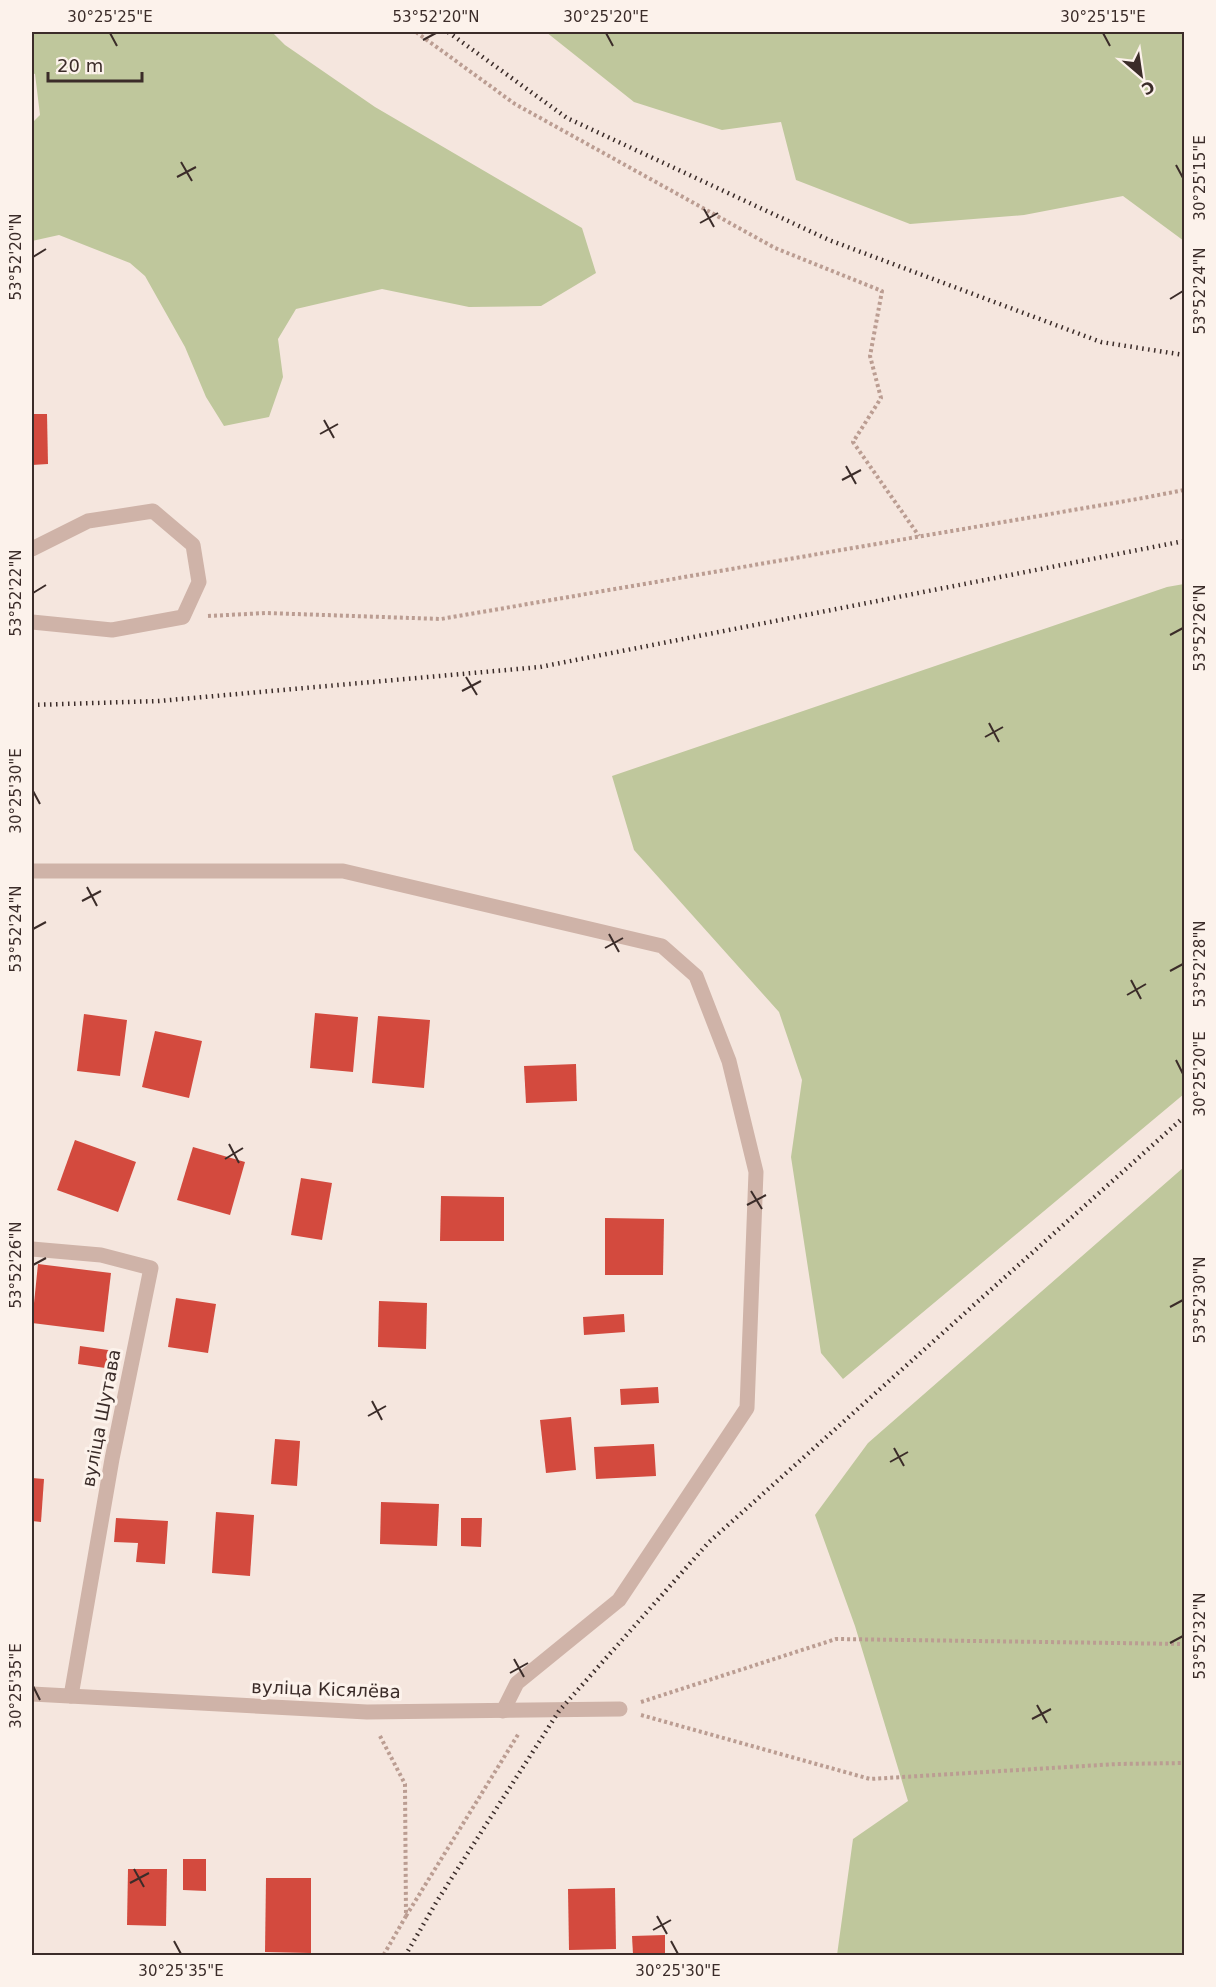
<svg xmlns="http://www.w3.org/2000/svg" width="1216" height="1987" font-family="'DejaVu Sans',sans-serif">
	<rect width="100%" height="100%" fill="#f5e6de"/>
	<g fill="#bfc79c">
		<path d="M32 32H272L285 45 375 107 582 228 596 273 541 306 469 307 382 289 296 309 278 339 283 377 269 417 224 426 206 397 185 347 145 276 130 263 59 235 32 241V123L40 115 35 74 32 73Z"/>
		<path d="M546 32H1184V241L1123 196 1024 215 910 224 796 180 781 122 722 130 634 102Z"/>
		<path d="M1184 584V1094L843 1379 821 1353 791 1157 802 1080 779 1012 634 850 612 776 1167 587Z"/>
		<path d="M1184 1167V1955H837L853 1839 908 1801 855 1626 815 1515 868 1443Z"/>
	</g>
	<g fill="#d34a3e">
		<path d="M32 414H47L48 464 32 465Z"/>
		<path d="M315 1013 358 1017 353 1072 310 1068Z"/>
		<path d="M84 1014 127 1020 120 1076 77 1071Z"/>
		<path d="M378 1016 430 1020 424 1088 372 1083Z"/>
		<path d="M155 1031 202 1041 189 1098 142 1087Z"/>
		<path d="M576 1064 577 1101 526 1103 524 1066Z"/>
		<path d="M75 1140 136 1162 118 1212 57 1190Z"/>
		<path d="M193 1147 245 1162 230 1215 177 1200Z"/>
		<path d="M301 1178 332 1183 322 1240 291 1235Z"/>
		<path d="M441 1196 504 1197V1241H440Z"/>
		<path d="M605 1218 664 1219 663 1275H605Z"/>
		<path d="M38 1264 111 1273 104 1332 32 1323Z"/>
		<path d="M176 1298 216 1304 208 1353 168 1347Z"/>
		<path d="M379 1301 427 1303 426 1349 378 1347Z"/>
		<path d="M624 1314 625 1332 584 1335 583 1317Z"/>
		<path d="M80 1346 115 1351 112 1369 78 1364Z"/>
		<path d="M658 1387 659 1403 621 1405 620 1389Z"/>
		<path d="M571 1417 576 1470 546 1473 540 1420Z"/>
		<path d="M275 1439 300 1441 297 1486 271 1484Z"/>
		<path d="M654 1444 656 1476 596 1479 594 1447Z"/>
		<path d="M32 1478 44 1479 41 1522 32 1521Z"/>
		<path d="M381 1502 439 1504 437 1546 380 1544Z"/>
		<path d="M216 1512 254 1515 250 1576 212 1573Z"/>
		<path d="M116 1518 168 1521 165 1564 136 1562 138 1543 114 1542Z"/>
		<path d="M461 1518H482L481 1547 461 1546Z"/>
		<path d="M183 1859H206V1891L183 1890Z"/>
		<path d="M128 1869H167L166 1926 127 1925Z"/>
		<path d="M266 1878H311V1953L265 1952Z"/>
		<path d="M615 1888 616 1949 569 1950 568 1889Z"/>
		<path d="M665 1935V1953L633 1954 632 1936Z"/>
	</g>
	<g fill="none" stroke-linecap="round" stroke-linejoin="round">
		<g stroke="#bb9d92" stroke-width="4" stroke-dasharray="3 3" stroke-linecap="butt">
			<path d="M416 32 515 104 775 248 882 291 870 356 881 398 853 442 919 536"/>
			<path d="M208 616 266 613 441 619 1143 498 1184 490"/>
			<path d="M641 1702 836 1639 1184 1644"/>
			<path d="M641 1715 870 1779 1117 1764 1184 1763"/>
			<path d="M380 1736 405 1784 406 1916 383 1956"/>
			<path d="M406 1916 519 1733"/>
		</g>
		<g stroke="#cfb3a8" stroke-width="15">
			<path d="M32 549 88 521 153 511 193 545 199 582 183 617 112 630 32 622"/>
			<path d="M32 871H343L662 946 696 976 729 1061 756 1172 747 1408 619 1600 517 1683 503 1711"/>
			<path d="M32 1249 101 1255 151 1268 112 1459 71 1696"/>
			<path d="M32 1694 367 1712 620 1709"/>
		</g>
		<g stroke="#3b2c29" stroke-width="4.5" stroke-dasharray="1.5 4.5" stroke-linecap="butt">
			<path d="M448 32 567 118 829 240 1101 342 1184 355"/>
			<path d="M32 705 159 701 540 667 1184 541"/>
			<path d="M405 1956 437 1901 559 1711 709 1542 1184 1117"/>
		</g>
	</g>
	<path fill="none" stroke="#3b2c29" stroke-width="2" d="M110 33 117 46M606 33 613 46M1103 33 1110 46M423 40 436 33M181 162 192 181M1176 165 1183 178M177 177 196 167M704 209 714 227M700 223 718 213M33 257 46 249M1170 299 1183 291M324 420 334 438M320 434 338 424M846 466 856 484M842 480 861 470M33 593 46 585M1170 635 1183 628M466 677 477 695M462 691 481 681M989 723 999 742M985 737 1003 727M33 791 40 804M87 887 97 906M82 901 101 891M33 929 46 922M609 934 619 952M605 948 623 938M1170 971 1183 964M1131 980 1141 999M1127 995 1146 984M1176 1060 1183 1074M229 1144 239 1163M225 1159 243 1148M751 1191 762 1209M747 1205 766 1195M33 1265 46 1258M1170 1307 1183 1300M372 1401 382 1420M368 1416 386 1406M894 1448 904 1466M890 1462 908 1452M1170 1643 1183 1636M514 1659 524 1677M510 1673 528 1663M33 1686 40 1700M1037 1705 1047 1723M1032 1719 1051 1709M134 1869 144 1887M130 1883 149 1873M657 1916 667 1934M653 1930 671 1920M174 1941 181 1954M671 1941 678 1954"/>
	<g text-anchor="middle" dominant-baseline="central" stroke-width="6" stroke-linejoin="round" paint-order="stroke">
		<g font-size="18" fill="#3b2c29" stroke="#fcf2eb">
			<text transform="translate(101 1418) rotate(-79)">вуліца Шутава</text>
			<text transform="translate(326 1689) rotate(2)">вуліца Кісялёва</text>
		</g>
	</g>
	<rect width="1216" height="1987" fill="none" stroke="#fcf2eb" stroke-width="66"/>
	<g transform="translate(1141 75) rotate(151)" stroke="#fcf2eb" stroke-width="4.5" paint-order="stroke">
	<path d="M0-4.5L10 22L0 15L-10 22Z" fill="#3b2c29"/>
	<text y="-9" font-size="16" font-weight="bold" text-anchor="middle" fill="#3b2c29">С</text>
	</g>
	<path d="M48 72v9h94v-9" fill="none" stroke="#3b2c29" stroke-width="3"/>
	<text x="57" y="72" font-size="18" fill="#3b2c29" stroke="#fcf2eb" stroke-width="4.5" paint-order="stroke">20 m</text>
	<rect x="33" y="33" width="1150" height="1921" fill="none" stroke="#3b2c29" stroke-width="2"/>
	<g font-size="15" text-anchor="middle" fill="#3b2c29">
		<text x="110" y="22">30°25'25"E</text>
		<text x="436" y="22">53°52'20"N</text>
		<text x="606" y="22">30°25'20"E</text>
		<text x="1103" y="22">30°25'15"E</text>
		<text transform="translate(1200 178) rotate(-90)" y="5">30°25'15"E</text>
		<text transform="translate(16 257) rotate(-90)" y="5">53°52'20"N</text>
		<text transform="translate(1200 291) rotate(-90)" y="5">53°52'24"N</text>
		<text transform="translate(16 593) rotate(-90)" y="5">53°52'22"N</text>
		<text transform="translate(1200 628) rotate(-90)" y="5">53°52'26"N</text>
		<text transform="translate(16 791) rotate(-90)" y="5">30°25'30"E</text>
		<text transform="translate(16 929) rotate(-90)" y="5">53°52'24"N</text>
		<text transform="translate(1200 964) rotate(-90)" y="5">53°52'28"N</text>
		<text transform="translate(1200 1074) rotate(-90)" y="5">30°25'20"E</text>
		<text transform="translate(16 1265) rotate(-90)" y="5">53°52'26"N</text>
		<text transform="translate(1200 1300) rotate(-90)" y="5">53°52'30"N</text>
		<text transform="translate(1200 1636) rotate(-90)" y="5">53°52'32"N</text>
		<text transform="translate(16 1686) rotate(-90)" y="5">30°25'35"E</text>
		<text x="181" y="1976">30°25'35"E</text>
		<text x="678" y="1976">30°25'30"E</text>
	</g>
</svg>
